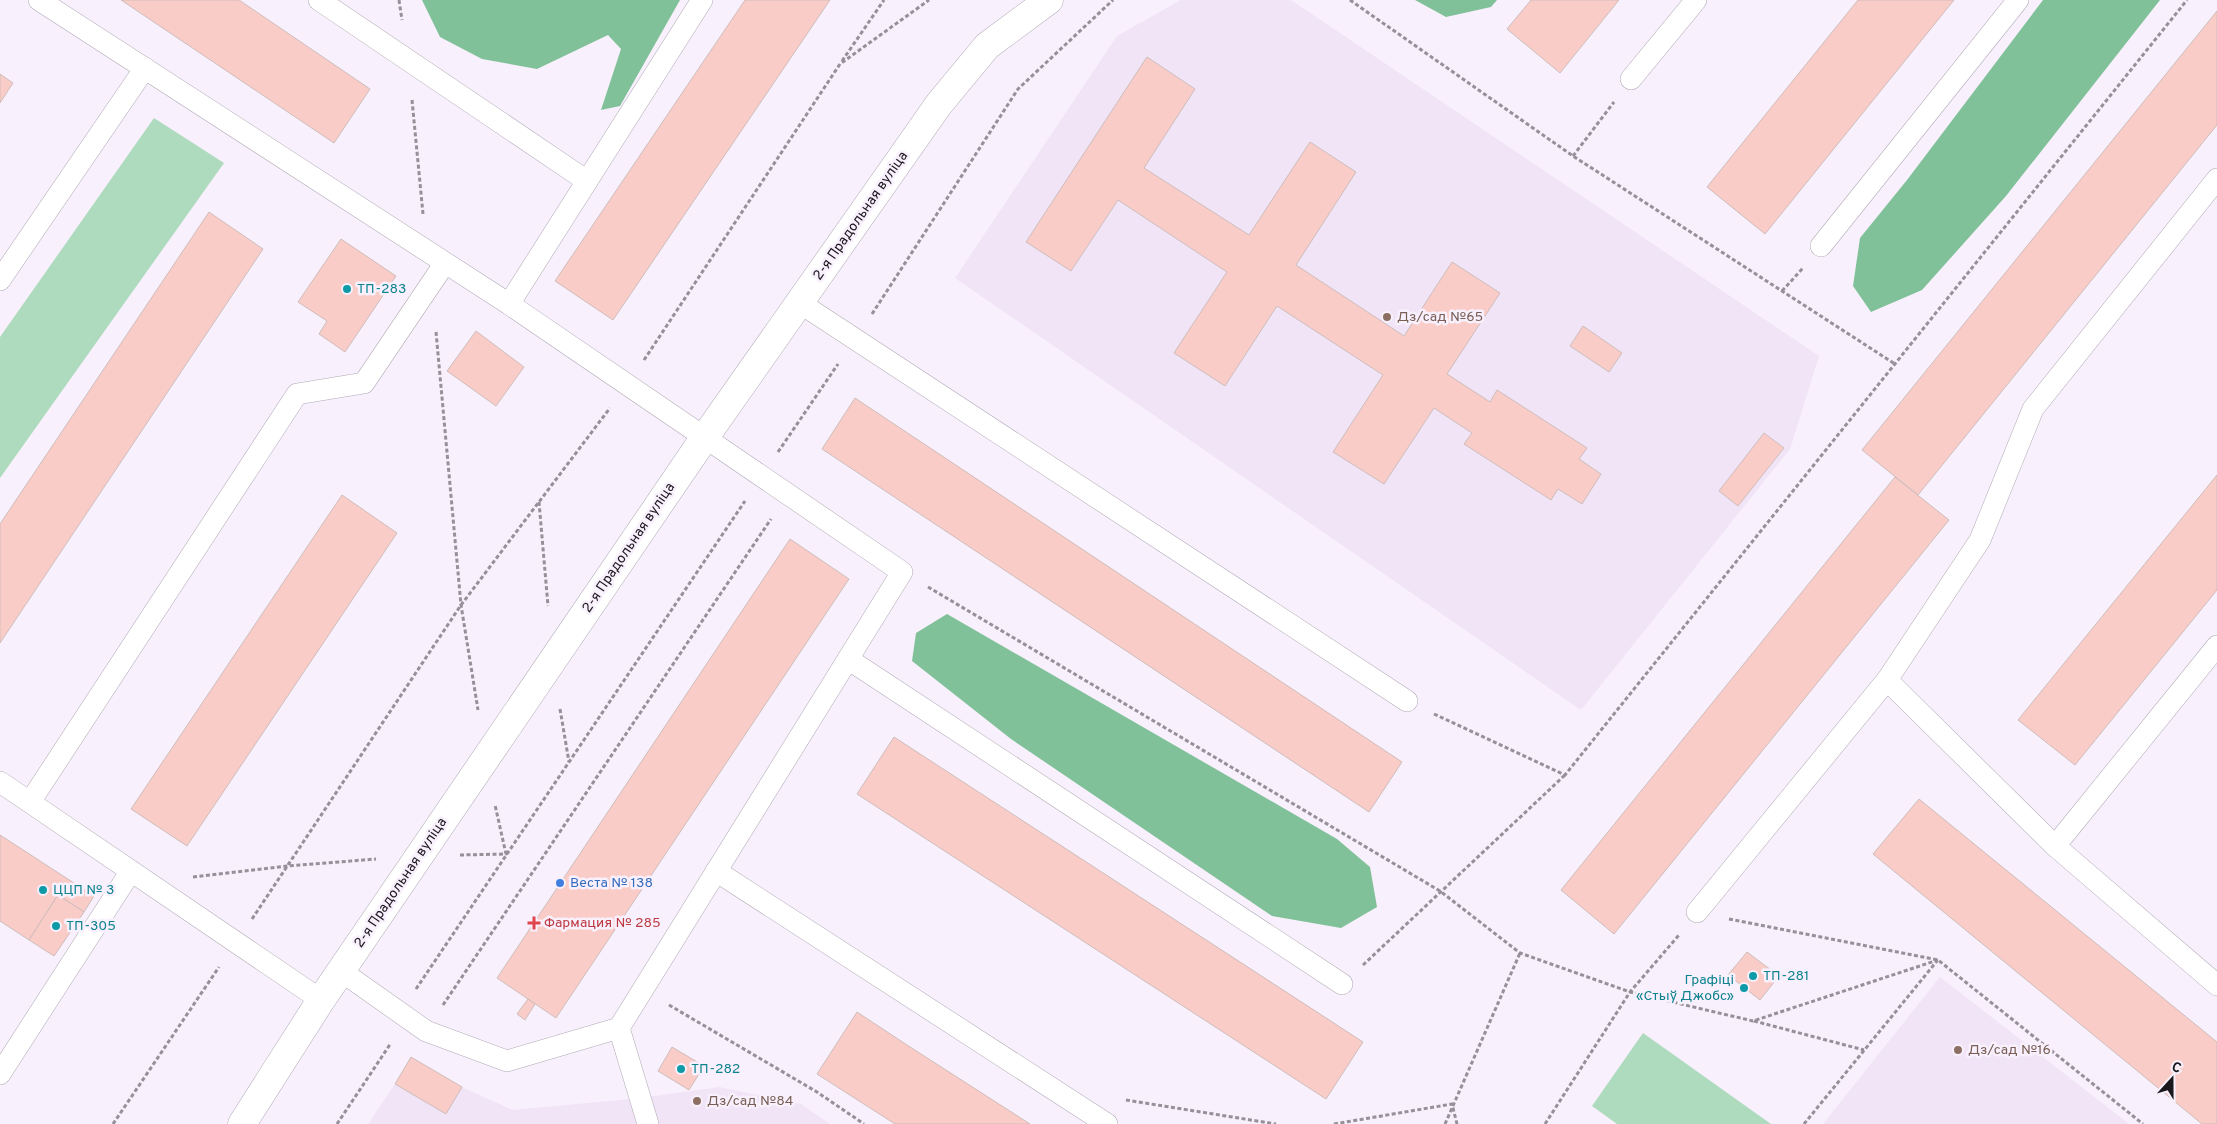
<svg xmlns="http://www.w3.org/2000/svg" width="2217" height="1124" font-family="Overpass,sans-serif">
	<rect width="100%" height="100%" fill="#f8f0fc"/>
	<g fill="#f0e4f6">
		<path d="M1181 0H1291L1819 356 1790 449 1581 710 955 278 1117 36Z"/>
		<path d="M1940 977 2129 1124H1823Z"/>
		<path d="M395 1084 446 1114 462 1087 513 1110 641 1098 719 1087 801 1104 830 1124H368Z"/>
	</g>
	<g fill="#aedbbe">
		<path d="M154 118 224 163 0 478V337Z"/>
		<path d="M1643 1033 1771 1124H1617L1592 1106Z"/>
	</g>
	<g fill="#81c199">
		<path d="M422 0H680L620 106 601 110 621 49 608 35 537 69 482 59 440 37Z"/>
		<path d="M1415 0H1497L1491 7 1446 17Z"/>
		<path d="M2043 0H2160L2006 196 1922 290 1871 312 1853 286 1860 238 1907 180Z"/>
		<path d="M947 614 1337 839 1370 867 1377 907 1341 928 1272 916 1011 739 912 661 916 633Z"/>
	</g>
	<g fill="#faccc7" stroke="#cdbdbb">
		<path d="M121 0H239L370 89 334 143Z"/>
		<path d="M745 0H830L613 320 555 281Z"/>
		<path d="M1531 0H1619L1560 73 1507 29Z"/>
		<path d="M1858 0H1954L1765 234 1707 187Z"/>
		<path d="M2217 11V125L1918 495 1862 450Z"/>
		<path d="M1147 57 1195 89 1144 168 1249 235 1310 142 1356 172 1296 265 1404 336 1452 262 1500 293 1447 374 1490 402 1497 390 1587 448 1579 459 1601 474 1582 504 1558 489 1551 500 1464 444 1472 433 1434 408 1384 484 1333 452 1383 375 1277 306 1225 386 1174 353 1227 272 1118 200 1071 271 1026 242Z"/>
		<path d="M0 74 13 83 0 103Z"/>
		<path d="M209 212 263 249 0 643V524Z"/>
		<path d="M341 239 396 276 345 352 319 334 327 321 298 302Z"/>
		<path d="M1583 326 1622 353 1609 372 1570 346Z"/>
		<path d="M476 331 524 367 496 406 447 371Z"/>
		<path d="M855 398 1402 762 1369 812 822 449Z"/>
		<path d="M1764 433 1784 448 1738 506 1719 491Z"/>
		<path d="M2217 475V590L2075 765 2018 720Z"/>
		<path d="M1895 477 1949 520 1614 934 1561 890Z"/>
		<path d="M342 495 397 533 187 846 131 809Z"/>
		<path d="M790 539 849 579 556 1018 497 978Z"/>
		<path d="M894 737 1363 1042 1326 1099 857 794Z"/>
		<path d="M1919 799 2217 1042V1124H2202L1873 854Z"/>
		<path d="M0 835 94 896 84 912 58 895 29 940 0 921Z"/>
		<path d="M58 895 84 912 54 956 29 940Z"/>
		<path d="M1747 952 1779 976 1760 1000 1728 975Z"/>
		<path d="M528 999 535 1004 525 1020 517 1014Z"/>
		<path d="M857 1012 907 1045 1030 1124H895L817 1074Z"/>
		<path d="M672 1047 704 1066 689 1090 658 1071Z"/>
		<path d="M411 1057 462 1087 446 1114 395 1084Z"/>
	</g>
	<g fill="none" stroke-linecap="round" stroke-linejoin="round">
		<g stroke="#b1aab5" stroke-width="22">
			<g id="service">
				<path d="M39 0 509 304 902 572 619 1028 507 1061 426 1031 341 971"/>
				<path d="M319 0 587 181"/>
				<path d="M1631 79 1696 0"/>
				<path d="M1821 246 2018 0"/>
				<path d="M0 280 145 68"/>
				<path d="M800 303 1407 701"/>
				<path d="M509 304 702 0"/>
				<path d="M848 659 1342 984"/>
				<path d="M1887 680 1980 540 2033 409 2217 179"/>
				<path d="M0 782 321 1000"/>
				<path d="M30 802 297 394 364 383 445 263"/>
				<path d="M2055 846 2217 646"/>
				<path d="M716 871 1107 1124"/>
				<path d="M1697 912 1887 680 2055 846 2217 985"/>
				<path d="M619 1028 648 1124"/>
				<path d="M0 1074 131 871"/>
			</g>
		</g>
		<g stroke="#b1aab5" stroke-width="29">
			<path id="minor" d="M242 1124 321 1000 705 437 939 104 987 46 1049 0"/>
		</g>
		<g stroke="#969099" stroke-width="3" stroke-dasharray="4 2.5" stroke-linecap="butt">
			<path d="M399 0 402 20"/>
			<path d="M1350 0 1573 156 1895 364"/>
			<path d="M842 61 884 0"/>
			<path d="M412 100 423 214"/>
			<path d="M1573 156 1614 102"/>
			<path d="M1782 291 1803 268"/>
			<path d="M872 314 1018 89 1113 0"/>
			<path d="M436 332 461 605 478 710"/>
			<path d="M644 360 840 64 929 0"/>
			<path d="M778 452 838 364"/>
			<path d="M539 502 548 606"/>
			<path d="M928 587 1440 891 1520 953 1630 992 1753 1021 1938 960"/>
			<path d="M560 709 569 762"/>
			<path d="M1434 714 1565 775 2187 0"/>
			<path d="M460 855 506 854 495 805"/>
			<path d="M193 877 287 866 376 859"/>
			<path d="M252 919 461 605 610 408"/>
			<path d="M1729 919 1938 960 2143 1124"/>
			<path d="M1363 965 1565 775"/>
			<path d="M416 989 745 501"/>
			<path d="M443 1005 771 519"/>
			<path d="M669 1005 817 1092 864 1124"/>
			<path d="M1754 1021 1864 1050"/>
			<path d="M1126 1100 1276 1124"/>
			<path d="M113 1124 219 967"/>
			<path d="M337 1124 391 1043"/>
			<path d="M1334 1124 1452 1104 1457 1124"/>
			<path d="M1445 1124 1520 953"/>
			<path d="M1545 1124 1630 992 1679 935"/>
			<path d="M1804 1124 1937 961"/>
		</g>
		<use href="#service" stroke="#fff" stroke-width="21"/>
		<use href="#minor" stroke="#fff" stroke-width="28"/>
	</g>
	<g fill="#0f9aa8" stroke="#f8f0fc" stroke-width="2">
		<circle cx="347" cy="289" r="5"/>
		<circle cx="43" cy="890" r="5"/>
		<circle cx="56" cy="926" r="5"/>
		<circle cx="1753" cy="976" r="5"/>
		<circle cx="1744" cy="988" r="5"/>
		<circle cx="681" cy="1069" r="5"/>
	</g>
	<g fill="#8d6e63" stroke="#f8f0fc" stroke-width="2">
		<circle cx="1387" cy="317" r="5"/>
		<circle cx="1958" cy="1050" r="5"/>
		<circle cx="697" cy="1101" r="5"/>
	</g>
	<circle fill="#3f7fe0" stroke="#f8f0fc" stroke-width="2" cx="560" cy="883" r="5"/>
	<path fill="#e0444e" stroke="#f8f0fc" stroke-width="2" d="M531.5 915.5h5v5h5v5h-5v5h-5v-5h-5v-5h5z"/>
	<g text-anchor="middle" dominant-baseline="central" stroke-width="5" stroke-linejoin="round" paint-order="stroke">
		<g font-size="14" fill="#1b181d" stroke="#f8f0fc">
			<text transform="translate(861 216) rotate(-55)">2-я Прадольная вуліца</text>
			<text transform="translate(629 548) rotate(-56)">2-я Прадольная вуліца</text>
			<text transform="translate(401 883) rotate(-56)">2-я Прадольная вуліца</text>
		</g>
		<g font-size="14" fill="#0d838f" stroke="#f8f0fc" text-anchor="start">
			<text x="357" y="289">ТП-283</text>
			<text x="53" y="890">ЦЦП № 3</text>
			<text x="66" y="926">ТП-305</text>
			<text x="1763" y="976">ТП-281</text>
			<text x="1734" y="980" text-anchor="end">Графіці<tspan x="1734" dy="16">«Стыў Джобс»</tspan></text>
			<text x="691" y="1069">ТП-282</text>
		</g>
		<g font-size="14" fill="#785e54" stroke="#f8f0fc" text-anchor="start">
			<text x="1397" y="317">Дз/сад №65</text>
			<text x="1968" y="1050">Дз/сад №16</text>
			<text x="707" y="1101">Дз/сад №84</text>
		</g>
		<g font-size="14" fill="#366cbe" stroke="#f8f0fc" text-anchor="start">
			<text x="570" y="883">Веста № 138</text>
		</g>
		<g font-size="14" fill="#be3a42" stroke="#f8f0fc" text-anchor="start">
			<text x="544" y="923">Фармация № 285</text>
		</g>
	</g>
	<g transform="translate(2172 1079) rotate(21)" stroke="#f8f0fc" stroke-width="4" paint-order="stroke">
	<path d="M0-4L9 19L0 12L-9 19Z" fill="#1b181d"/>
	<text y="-8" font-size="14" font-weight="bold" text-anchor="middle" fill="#1b181d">С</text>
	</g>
</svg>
